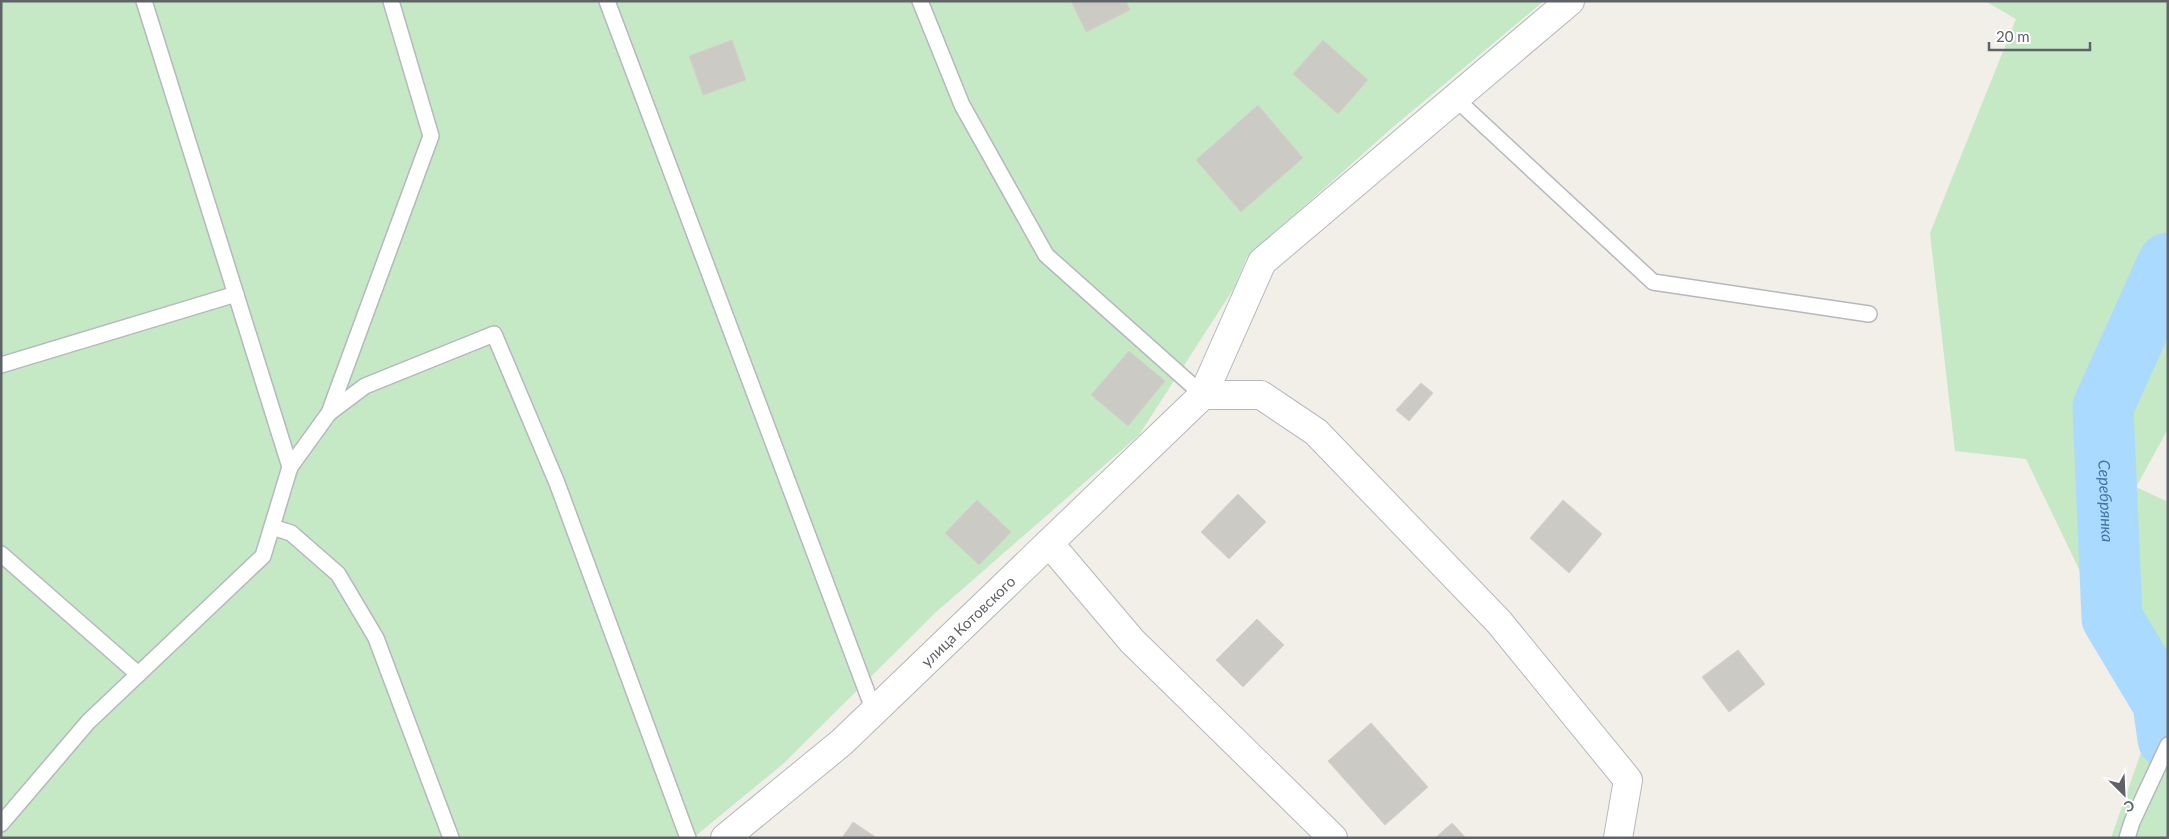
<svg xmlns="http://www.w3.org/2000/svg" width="2169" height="839" font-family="Lato,sans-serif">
	<rect width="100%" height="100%" fill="#f1efe8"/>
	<g fill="#c5e8c5">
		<path d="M1 1H1544L1393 127 1247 257 1234 288 1139 435 935 613 784 763 693 838H1Z"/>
		<path d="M1985 1H2168V429L2136 487 2168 502V838H2111L2152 721 2026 459 1955 451 1930 233 2016 19Z"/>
	</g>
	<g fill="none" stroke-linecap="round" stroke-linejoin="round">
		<path stroke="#aadaff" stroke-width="61" id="s1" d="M2168 263 2103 407 2112 618 2163 703 2168 739"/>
	</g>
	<g fill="#cccac5" stroke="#d6d1c6">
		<path d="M1071 1H1126L1130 10 1086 32Z"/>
		<path d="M732 40 746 80 703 95 689 56Z"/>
		<path d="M1323 40 1368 80 1338 114 1293 74Z"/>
		<path d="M1258 105 1303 158 1241 212 1196 160Z"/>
		<path d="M1129 351 1165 381 1128 426 1091 395Z"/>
		<path d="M1421 383 1433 393 1409 421 1396 410Z"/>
		<path d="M1238 494 1266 522 1229 559 1201 532Z"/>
		<path d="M977 500 1011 532 979 565 945 533Z"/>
		<path d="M1563 500 1602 534 1569 573 1530 538Z"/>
		<path d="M1257 619 1284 645 1243 687 1216 660Z"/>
		<path d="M1738 650 1765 684 1729 712 1702 677Z"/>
		<path d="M1371 723 1428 787 1385 825 1328 761Z"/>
		<path d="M853 822 877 838H842Z"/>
		<path d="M1452 823 1466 838H1435Z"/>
	</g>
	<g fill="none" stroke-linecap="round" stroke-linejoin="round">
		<g stroke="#b5b8bc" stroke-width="18">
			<g id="lane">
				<path d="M607 1 874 711"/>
				<path d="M920 1 962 105 1046 255 1203 395"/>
				<path d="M1456 99 1653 282 1869 314"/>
				<path d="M1 365 236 294"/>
				<path d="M329 413 431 136 391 1"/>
				<path d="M290 467 329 413 365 386 494 334 557 483 688 838"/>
				<path d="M272 527 291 533 338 574 376 638 451 838"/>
				<path d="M1 554 138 674"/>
				<path d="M1 824 88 722 263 556 290 467 144 1"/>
				<path d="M2127 838 2132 822 2168 745"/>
			</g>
		</g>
		<g stroke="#b5b8bc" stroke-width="30">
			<g id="street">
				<path d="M1203 395H1261L1316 432 1499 622 1628 780 1618 838"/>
				<path d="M1049 543 1132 641 1333 838"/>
				<path id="s2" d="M725 838 842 742 1203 395 1262 262 1570 1"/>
			</g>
		</g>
		<use href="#lane" stroke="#fff" stroke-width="15"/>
		<use href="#street" stroke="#fff" stroke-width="28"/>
	</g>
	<g text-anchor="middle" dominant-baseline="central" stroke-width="5" stroke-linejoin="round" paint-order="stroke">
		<g font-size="15" fill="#5f6368" stroke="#fff">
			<text stroke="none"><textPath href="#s2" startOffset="326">улица Котовского</textPath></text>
		</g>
		<g font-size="16" font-style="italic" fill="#4174aa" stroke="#fff">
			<text stroke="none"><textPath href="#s1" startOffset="252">Серебрянка</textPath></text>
		</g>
	</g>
	<rect width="2169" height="839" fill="none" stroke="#5f6368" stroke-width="5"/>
	<g transform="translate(2124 794) rotate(156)" stroke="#ffffff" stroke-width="4" paint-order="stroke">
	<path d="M0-4L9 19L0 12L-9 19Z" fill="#5f6368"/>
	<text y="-8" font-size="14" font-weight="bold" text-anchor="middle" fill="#5f6368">С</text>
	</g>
	<path d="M1989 42v8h101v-8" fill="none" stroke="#5f6368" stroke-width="2.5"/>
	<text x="1996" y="42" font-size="15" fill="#5f6368" stroke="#ffffff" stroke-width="4" paint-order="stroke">20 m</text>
</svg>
